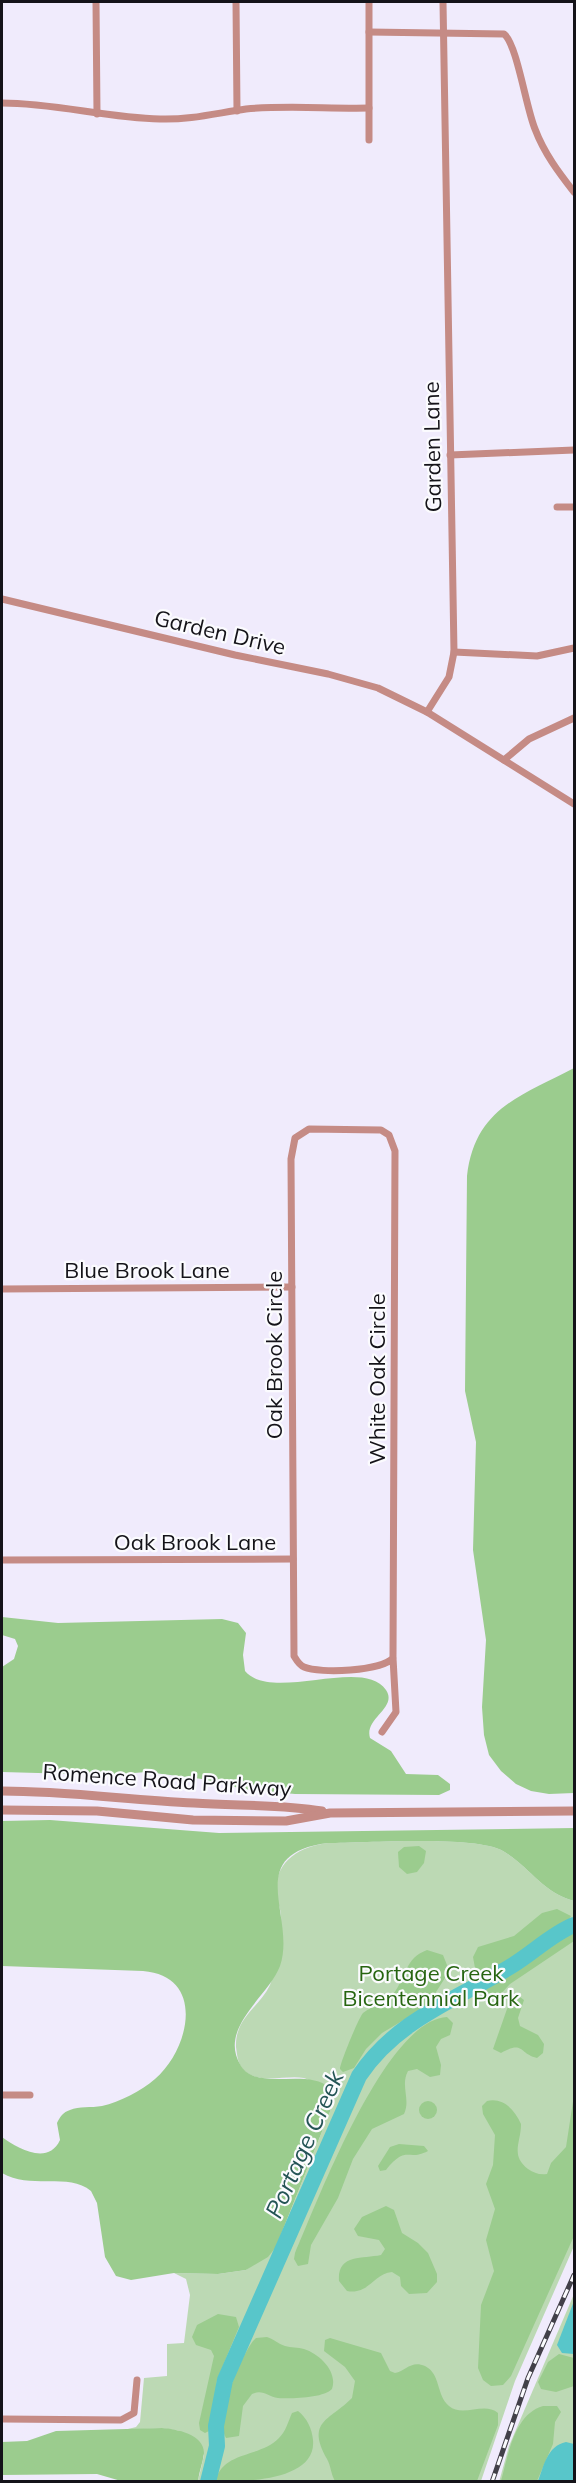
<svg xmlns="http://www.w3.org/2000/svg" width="576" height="2483" font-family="Mulish,sans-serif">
	<rect width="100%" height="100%" fill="#f0ebfc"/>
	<g fill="#bcd9b4">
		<path d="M328 1843C365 1843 475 1835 503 1851 530 1867 542 1892 574 1901V2246L515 2381 481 2481H198L204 2455 180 2431 162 2428 124 2430 136 2427 140 2422 144 2378 167 2376V2344L184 2343 190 2295 186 2279 174 2273 218 2274 246 2270 276 2247 331 2109 333 2101C326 2095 314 2081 304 2078 285 2074 253 2087 240 2065 237 2059 237 2053 236 2047 235 2017 259 2008 270 1985 274 1978 282 1925 281 1917 281 1908 276 1899 276 1890 276 1860 301 1846 328 1843Z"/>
		<path d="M574 2294V2481L499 2482 509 2446Z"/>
	</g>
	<g fill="#9bcc8e">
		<path d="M574 1068V1793L549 1794 531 1791 516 1784 501 1771 489 1755 484 1735 482 1707 486 1640 473 1550 476 1442 465 1391 467 1176C475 1108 521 1096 574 1068Z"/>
		<path d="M2 1617 58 1623 222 1619 238 1623 246 1633 243 1655 245 1671C272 1703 363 1656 386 1690 398 1708 364 1718 370 1738L391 1751 406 1774 438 1775 450 1784V1790L439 1795 295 1794 243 1789 202 1779 146 1772 110 1775 2 1772V1667L14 1659 18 1646 15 1639 2 1635Z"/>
		<path d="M50 1820 219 1833 574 1828V1901C542 1892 530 1867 503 1851 475 1835 365 1843 328 1843 241 1854 297 1917 280 1966 269 1996 217 2028 241 2066 258 2092 307 2067 330 2088L333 2094 331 2109 276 2247 268 2257 246 2270 218 2274 174 2273 131 2280 116 2276 105 2257 97 2203 91 2191C68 2172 32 2190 2 2173V2137C17 2148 48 2166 60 2140L57 2123C60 2117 63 2112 70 2110 79 2106 91 2108 102 2106 120 2102 141 2091 155 2079 190 2049 206 1976 143 1971L2 1966V1821Z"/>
		<path d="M419 1846 426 1851 424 1863 417 1872 407 1874 399 1867 398 1852 404 1847Z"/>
		<path d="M557 1909 571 1916 566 1924 513 1961 486 1973 475 1968 473 1957 478 1947 514 1936 542 1913Z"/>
		<path d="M574 1931V1941L510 1984 497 1998 487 2000 480 1997V1992L485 1986 521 1967Z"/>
		<path d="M427 1950 443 1955 447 1965 445 1978 427 2006 382 2033 366 2049 354 2068 343 2072 340 2069C340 2063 359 2017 363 2013 373 2005 386 2004 394 1993 406 1977 405 1958 427 1950Z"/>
		<path d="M517 1995 524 2000 518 2018 520 2026 538 2035 544 2044 543 2053 537 2058C519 2054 524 2040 501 2053L493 2049 507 2009Z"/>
		<path d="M447 2017 453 2023 450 2035 441 2039 436 2047 441 2065 440 2075 430 2077 417 2069 408 2071C400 2086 411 2099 404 2114L372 2129 353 2159 338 2198 311 2245 308 2264 298 2266 294 2259 295 2253C317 2203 385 2020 447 2017Z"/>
		<path d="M574 2095V2236L511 2376 503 2385 491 2386 483 2380 478 2368 481 2305 494 2271 486 2240 495 2209 486 2184 493 2165 495 2135 483 2114 482 2106 487 2101C503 2097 515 2110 521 2124 521 2143 510 2155 528 2169 534 2173 539 2175 547 2174L551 2163 566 2147Z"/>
		<circle cx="428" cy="2110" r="9"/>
		<path d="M399 2144 424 2146 428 2151C407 2162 407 2144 386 2170L380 2171 378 2166 390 2147Z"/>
		<path d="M386 2206 394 2210 402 2233 418 2243 428 2253 437 2274V2282L427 2293 409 2294 401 2286 400 2277 392 2272C373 2274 369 2295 347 2291L339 2281C337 2254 362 2259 381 2255L385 2249 379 2240 358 2236 354 2229 362 2217Z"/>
		<path d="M218 2314 236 2317 239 2327 217 2380 211 2430 205 2433 200 2430 199 2423 214 2356 211 2350 196 2345 192 2337 197 2325Z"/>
		<path d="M267 2337C274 2339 278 2344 285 2346 291 2348 298 2347 304 2349 320 2354 338 2372 332 2389 324 2398 291 2399 278 2398 268 2397 263 2389 252 2394L243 2406 239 2436 226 2438C214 2420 240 2358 253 2341L256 2338Z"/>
		<path d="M330 2338 381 2353 390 2371 395 2373C406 2371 411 2360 425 2366 441 2374 436 2395 449 2406 463 2418 484 2401 498 2413V2425L477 2481H335C331 2475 331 2466 327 2459 306 2421 329 2421 352 2398L355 2381 345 2367 324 2351 325 2340Z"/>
		<path d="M559 2354 574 2358V2386L556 2392 541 2389 538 2382 548 2362Z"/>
		<path d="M543 2406H557L561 2412 555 2422 553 2444 537 2481H501C508 2456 514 2414 543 2406Z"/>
		<path d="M298 2411C307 2418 312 2429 313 2440 317 2481 243 2482 215 2481 224 2450 260 2458 279 2438 286 2431 288 2422 292 2413Z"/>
		<path d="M162 2428C176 2429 204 2434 204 2453 203 2462 199 2472 198 2481H121L97 2474 2 2475V2442L27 2441 56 2431Z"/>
	</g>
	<g fill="#58c6ca">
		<path d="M574 2301V2354L562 2353 557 2345Z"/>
		<path d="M566 2442 574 2444V2481H538C544 2466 547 2446 566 2442Z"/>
	</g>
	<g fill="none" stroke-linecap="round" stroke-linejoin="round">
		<path stroke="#58c6ca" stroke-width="16" d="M208 2482 217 2446 216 2426 225 2380 359 2076C397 2019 458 1999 513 1965 534 1952 552 1934 574 1925"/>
		<g stroke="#c58b85" stroke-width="7">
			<path d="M96 2 97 114"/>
			<path d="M236 2 237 111"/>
			<path d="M369 2V140"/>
			<path d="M369 32 504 34C517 44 526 108 535 129 544 153 559 173 574 192"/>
			<path d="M2 103C55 103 107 118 160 119 190 120 217 113 246 109 286 105 329 109 369 108"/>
			<path d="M450 455 574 450"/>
			<path d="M557 507H574"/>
			<path d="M2 599 235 655 328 674 378 688 427 712 574 804"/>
			<path d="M454 652 537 656 574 648"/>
			<path d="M427 712 449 677 454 652 443 2"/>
			<path d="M504 760 529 739 574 718"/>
			<path d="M2 1289 292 1287"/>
			<path d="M2 1560 293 1559"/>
			<path d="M382 1732 396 1712 393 1658 395 1151 389 1135 381 1130 309 1129 295 1138 291 1159 294 1656C297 1661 299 1665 304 1667 320 1674 382 1671 393 1658"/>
			<path d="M2 2095H30"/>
			<path d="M2 2419 121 2420 134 2413 137 2380"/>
		</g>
		<g stroke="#c58b85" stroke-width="9">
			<path d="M2 1791C66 1791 129 1800 194 1803 237 1806 279 1804 322 1811"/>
			<path d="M2 1810 97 1811 193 1820 286 1821 330 1813 574 1811"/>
		</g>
		<g stroke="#424049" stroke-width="5">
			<path id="rail" d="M492 2482 528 2378 574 2275"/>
		</g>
		<use href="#rail" stroke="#fbfbfe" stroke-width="3" stroke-dasharray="9" stroke-linecap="butt"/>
	</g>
	<g text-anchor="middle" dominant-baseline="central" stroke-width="4.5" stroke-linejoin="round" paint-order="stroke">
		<g font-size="22" fill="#141319" stroke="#fbfbfe">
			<text transform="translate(432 447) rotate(-91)">Garden Lane</text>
			<text transform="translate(220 632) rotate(13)">Garden Drive</text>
			<text x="147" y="1270">Blue Brook Lane</text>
			<text transform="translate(274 1355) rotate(-90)">Oak Brook Circle</text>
			<text transform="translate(377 1379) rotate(-90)">White Oak Circle</text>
			<text x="195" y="1542">Oak Brook Lane</text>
			<text transform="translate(167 1780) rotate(4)">Romence Road Parkway</text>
		</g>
		<g font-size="22" fill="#276511" stroke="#fbfbfe">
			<text x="431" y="1973">Portage Creek<tspan x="431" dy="25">Bicentennial Park</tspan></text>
		</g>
		<g font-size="24" font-style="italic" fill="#245455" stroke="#fbfbfe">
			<text transform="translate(304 2144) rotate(-66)">Portage Creek</text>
		</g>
	</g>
	<rect width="576" height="2483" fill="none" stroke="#141319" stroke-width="6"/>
</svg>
